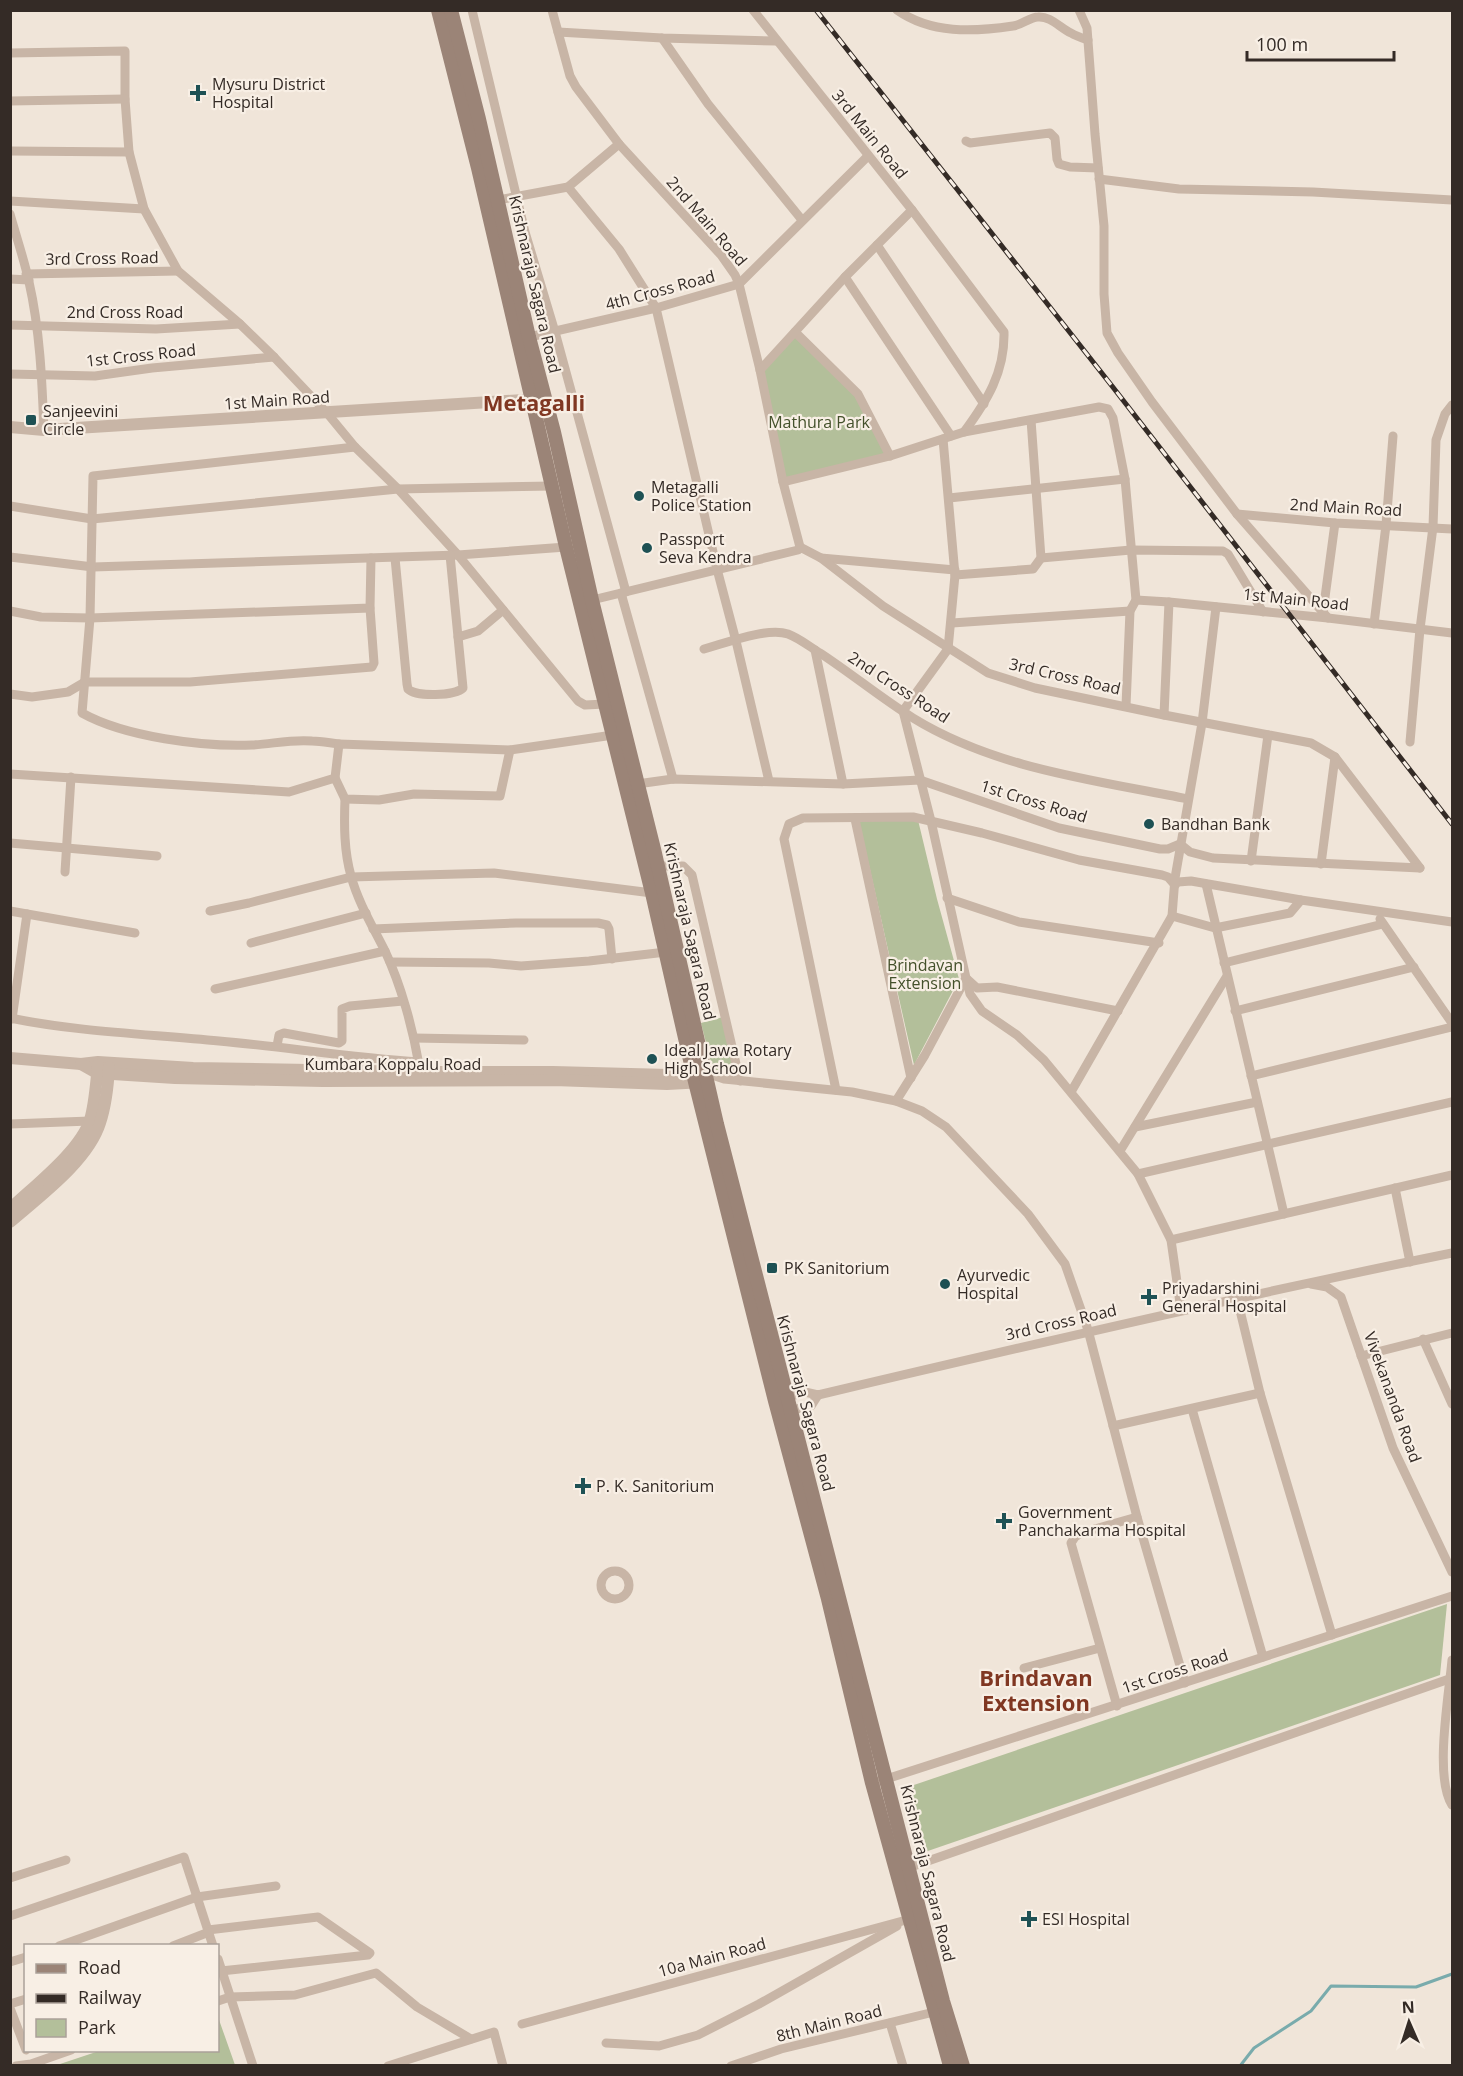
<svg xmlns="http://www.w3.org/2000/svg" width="1463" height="2076" font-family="'Open Sans',sans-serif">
	<rect width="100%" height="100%" fill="#f0e5d9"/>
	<g fill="#b3bf9a">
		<path d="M795 332 858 394 890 456 783 482 760 370Z"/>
		<path d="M918 820 937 899 959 979 914 1065 859 821Z"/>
		<path d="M723 1017 736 1069 713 1070 701 1023Z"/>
		<path d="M1447 1604 1440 1675 922 1853 908 1787Z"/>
		<path d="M218 2017 235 2065H57L99 2051 218 2050Z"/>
	</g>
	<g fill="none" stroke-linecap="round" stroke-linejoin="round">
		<path stroke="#79abac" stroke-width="3" d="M1240 2066 1254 2048 1311 2011 1331 1986 1416 1987 1452 1974"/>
		<g stroke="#c8b5a6" stroke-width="9">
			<path d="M472 10 525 232 555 332 626 592"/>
			<path d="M552 10 570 76 576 87 619 144 721 255 735 275 739 284 760 370 783 482 800 547"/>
			<path d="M753 10 912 210 1004 332C1005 372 987 401 964 432"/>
			<path d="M897 10C931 34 973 32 1013 26 1022 25 1030 17 1038 17 1051 16 1060 28 1071 33 1076 36 1082 38 1088 40"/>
			<path d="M1079 10 1087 28 1095 134 1104 226V294L1107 333 1118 353 1152 402 1237 514 1328 618"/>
			<path d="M558 32 662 38 776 41"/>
			<path d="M662 38 708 104 802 220"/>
			<path d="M10 53 125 51V99L129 152 144 209 178 271 240 324 274 357 327 413 355 447 398 489 458 555 578 701 585 705 605 704"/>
			<path d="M10 101 125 99"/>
			<path d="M966 141 970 143 1050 133 1055 138 1057 159 1059 164 1070 167 1098 168"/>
			<path d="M10 151 129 152"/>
			<path d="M1099 179 1179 189 1313 192 1452 200"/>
			<path d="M568 187 619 249 656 308 717 569 736 641 769 781"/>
			<path d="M498 200 568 187 619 144"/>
			<path d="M10 201 144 209"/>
			<path d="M10 214C16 236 24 259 29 282 40 330 42 381 44 430"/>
			<path d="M877 245 984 404"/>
			<path d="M26 274 178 271"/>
			<path d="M845 277 951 436"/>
			<path d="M10 279 29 280"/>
			<path d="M10 325 156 329 240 324"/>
			<path d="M795 332 858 394 890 456"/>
			<path d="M525 338 656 308 739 284 868 156"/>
			<path d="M760 370 845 277 912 210"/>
			<path d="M10 374 95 376 152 368 274 357"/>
			<path d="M783 482 890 456 964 432 1099 407 1108 409 1113 418 1125 479 1136 600 1130 611 1126 706"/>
			<path d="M949 498 1125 479"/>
			<path d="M10 506 92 519 398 489 552 486"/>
			<path d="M1237 514 1335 523 1452 529"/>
			<path d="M10 557 93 567 458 555 566 547"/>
			<path d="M395 558 407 684 408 689C416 697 455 696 463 688L450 555"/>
			<path d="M821 558 955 570"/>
			<path d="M1041 558 1131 550 1223 551 1228 554 1263 612"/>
			<path d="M955 575 1033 569 1041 558 1031 420"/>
			<path d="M621 593 673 779"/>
			<path d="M1136 600 1169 602 1328 618 1452 633"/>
			<path d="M588 601 798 550 800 547 821 558 883 606 988 673 1035 688 1164 715 1311 743 1335 757 1420 868"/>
			<path d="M10 611 41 617 90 618 370 608 371 558"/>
			<path d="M1323 612 1335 523"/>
			<path d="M952 623 1130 611"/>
			<path d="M1374 624 1386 525 1393 436"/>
			<path d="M458 637 478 631 503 610"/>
			<path d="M704 649C726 643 767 627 788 634 799 638 810 647 820 653 852 674 881 698 913 718 996 769 1095 780 1188 799"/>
			<path d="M815 650 843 784"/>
			<path d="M10 694 32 697 68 692 85 682H190L372 667 374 663 370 608"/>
			<path d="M1164 715 1169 602"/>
			<path d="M1410 742 1420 629 1433 527 1436 440 1445 414 1452 405"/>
			<path d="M339 744C330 743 321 741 312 741 292 739 272 744 252 745 203 747 125 737 82 713L90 618 93 476 355 447"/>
			<path d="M10 774 289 792 335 778 339 744 510 750 613 735"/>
			<path d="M335 778 345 799 379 800 414 794 500 796 510 750"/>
			<path d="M637 784 673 779 843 784 920 780 1059 828 1160 849H1168L1180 844 1190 852 1213 858 1420 868"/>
			<path d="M345 799C344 825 344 851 351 876 358 902 373 927 385 951 401 985 413 1029 419 1065"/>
			<path d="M855 819 911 1078"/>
			<path d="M10 843 157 856"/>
			<path d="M1251 861 1268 735"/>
			<path d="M1321 864 1335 757"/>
			<path d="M658 866H683L692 875 740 1081"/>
			<path d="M65 872 71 777"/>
			<path d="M1206 884 1284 1214"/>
			<path d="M947 898 1019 922 1159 943"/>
			<path d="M10 911 135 933"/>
			<path d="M210 911 249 903 351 877 494 873 652 893"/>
			<path d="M1172 916 1215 928 1290 913 1301 900"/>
			<path d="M1380 919 1452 1023"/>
			<path d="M373 929 516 923H598L607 925 609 929 612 959"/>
			<path d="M251 943 366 913"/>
			<path d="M390 962 489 963 521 966 589 961 666 952"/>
			<path d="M1224 963 1383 924"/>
			<path d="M966 978 970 994 982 1011 1017 1035 1044 1060 1138 1174 1171 1240 1181 1310"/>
			<path d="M966 978 977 988 997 987 1118 1011"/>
			<path d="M215 989 385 951"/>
			<path d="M1235 1011 1414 967"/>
			<path d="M10 1018C79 1032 149 1034 219 1041 286 1047 352 1058 419 1062"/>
			<path d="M12 1019 27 914"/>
			<path d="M414 1038 524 1040"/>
			<path d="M277 1046 279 1035 284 1033 339 1043 342 1041V1009L350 1006 403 1001"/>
			<path d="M706 1073 724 1079 852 1092 896 1101 922 1111 946 1127 1028 1214 1065 1264 1088 1330 1137 1517 1185 1683"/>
			<path d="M1251 1076 1452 1027"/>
			<path d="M836 1090 784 839 789 824 803 818 913 817 982 833 1079 860 1162 875 1168 877 1175 885 1178 882 1191 881 1301 900 1452 922"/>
			<path d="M1071 1092 1172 916 1175 878 1202 723 1216 607"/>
			<path d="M896 1101 925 1055 966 978 931 821 903 711 948 649 955 575 943 439"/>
			<path d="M10 1124 90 1121"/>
			<path d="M1135 1127 1257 1102"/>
			<path d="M1120 1151 1227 976"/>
			<path d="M1138 1174 1452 1102"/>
			<path d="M1395 1188 1410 1262"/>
			<path d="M1171 1240 1452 1175"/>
			<path d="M1311 1284 1327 1287 1341 1297 1393 1448 1452 1572"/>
			<path d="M1237 1298 1260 1393 1332 1635"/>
			<path d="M1423 1339 1452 1404"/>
			<path d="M1361 1356 1452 1333"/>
			<path d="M782 1399 805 1392 818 1395C1029 1345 1240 1296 1452 1253"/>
			<path d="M1192 1409 1263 1657"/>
			<path d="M787 1411 811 1406 818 1395"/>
			<path d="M1113 1426 1260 1393"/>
			<circle cx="615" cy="1585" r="14"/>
			<path d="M1452 1660C1449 1695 1434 1777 1452 1805"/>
			<path d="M1024 1668 1100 1648"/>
			<path d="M1117 1706 1071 1543 1075 1537 1081 1533 1137 1517"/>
			<path d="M880 1781 1452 1596"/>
			<path d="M905 1869 1452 1678"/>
			<path d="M10 1878 66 1860"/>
			<path d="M10 1916 184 1857 213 1946"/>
			<path d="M208 1930 318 1917 370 1953 368 1955 221 1971"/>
			<path d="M59 1946 197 1897 276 1886"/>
			<path d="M173 1946 209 1932"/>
			<path d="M218 1959 253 2066"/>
			<path d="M10 1962 26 1957"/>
			<path d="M218 2001 230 1997 295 1995 376 1973 417 2007 471 2039"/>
			<path d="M10 2004 26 1999"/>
			<path d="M10 2008 26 2050"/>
			<path d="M890 2023 903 2066"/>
			<path d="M522 2024 910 1919"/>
			<path d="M606 2043 659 2046 698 2035 759 2004 897 1926"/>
			<path d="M16 2066 31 2064 71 2050"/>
			<path d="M388 2066 494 2032 503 2066"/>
			<path d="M731 2066 781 2049 934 2012"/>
		</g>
		<g stroke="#c8b5a6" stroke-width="12">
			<path d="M10 427 44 430 539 399"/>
			<path d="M10 1058 81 1064 98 1062 193 1068 421 1072H553L669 1075 702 1073"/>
			<path d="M81 1064 97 1073 175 1078 323 1081 554 1080 667 1084 704 1082"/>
			<path d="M10 1209C34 1186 80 1151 90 1120 95 1103 96 1083 98 1065"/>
			<path d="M10 1222C40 1196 88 1161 100 1123 106 1105 108 1086 109 1067"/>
		</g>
		<g stroke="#9b8477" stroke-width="14">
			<path d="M438 10 478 168 566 547 652 893 695 1082 775 1401 828 1599 872 1783 950 2066"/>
			<path d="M451 10 479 119 529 337 554 432 592 600 654 849 717 1124 943 2001 963 2066"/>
		</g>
		<g stroke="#342b26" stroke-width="5">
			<path id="rail" d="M816 10 1112 386 1452 824"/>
		</g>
		<use href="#rail" stroke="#f8efe5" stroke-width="3" stroke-dasharray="9" stroke-linecap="butt"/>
	</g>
	<g fill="#1e5154" stroke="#f8efe5" stroke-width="2">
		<path d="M195 84h6v6h6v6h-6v6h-6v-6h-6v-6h6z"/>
		<rect x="25" y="414" width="12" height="12" rx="3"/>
		<circle cx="639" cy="496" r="6"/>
		<circle cx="647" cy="548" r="6"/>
		<circle cx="1149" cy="824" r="6"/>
		<circle cx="652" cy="1059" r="6"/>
		<rect x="766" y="1262" width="12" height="12" rx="3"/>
		<circle cx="945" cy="1284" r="6"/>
		<path d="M1146 1288h6v6h6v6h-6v6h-6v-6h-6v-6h6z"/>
		<path d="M580 1477h6v6h6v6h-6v6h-6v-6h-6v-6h6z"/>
		<path d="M1001 1512h6v6h6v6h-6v6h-6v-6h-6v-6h6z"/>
		<path d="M1026 1910h6v6h6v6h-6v6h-6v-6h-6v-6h6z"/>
	</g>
	<g text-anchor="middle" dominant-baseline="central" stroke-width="4.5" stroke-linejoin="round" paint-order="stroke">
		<g font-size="16" fill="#342b26" stroke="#f8efe5" text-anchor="start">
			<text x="212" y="84">Mysuru District<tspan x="212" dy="18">Hospital</tspan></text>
			<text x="43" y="411">Sanjeevini<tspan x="43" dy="18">Circle</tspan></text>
			<text x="651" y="487">Metagalli<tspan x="651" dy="18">Police Station</tspan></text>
			<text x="659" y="539">Passport<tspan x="659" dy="18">Seva Kendra</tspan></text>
			<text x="1161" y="824">Bandhan Bank</text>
			<text x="664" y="1050">Ideal Jawa Rotary<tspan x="664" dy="18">High School</tspan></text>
			<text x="784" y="1268">PK Sanitorium</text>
			<text x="957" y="1275">Ayurvedic<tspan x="957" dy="18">Hospital</tspan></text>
			<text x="1162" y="1288">Priyadarshini<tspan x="1162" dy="18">General Hospital</tspan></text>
			<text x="596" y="1486">P. K. Sanitorium</text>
			<text x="1018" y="1512">Government<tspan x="1018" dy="18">Panchakarma Hospital</tspan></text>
			<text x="1042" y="1919">ESI Hospital</text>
		</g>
		<g font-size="16" fill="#342b26" stroke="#f8efe5">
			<text transform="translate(870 134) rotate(51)">3rd Main Road</text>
			<text transform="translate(707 221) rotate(49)">2nd Main Road</text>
			<text transform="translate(102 258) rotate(-1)">3rd Cross Road</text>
			<text transform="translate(535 284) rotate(77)">Krishnaraja Sagara Road</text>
			<text transform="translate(660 290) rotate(-15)">4th Cross Road</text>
			<text x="125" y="312">2nd Cross Road</text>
			<text transform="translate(141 355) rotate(-6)">1st Cross Road</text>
			<text transform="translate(277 400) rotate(-4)">1st Main Road</text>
			<text transform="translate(1346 507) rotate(3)">2nd Main Road</text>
			<text transform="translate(1296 599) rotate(6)">1st Main Road</text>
			<text transform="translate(1065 676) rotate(13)">3rd Cross Road</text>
			<text transform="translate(899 687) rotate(33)">2nd Cross Road</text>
			<text transform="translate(1034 801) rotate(17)">1st Cross Road</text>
			<text transform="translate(690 931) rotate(77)">Krishnaraja Sagara Road</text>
			<text x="393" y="1064">Kumbara Koppalu Road</text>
			<text transform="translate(1061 1322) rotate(-13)">3rd Cross Road</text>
			<text transform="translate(1393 1397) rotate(70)">Vivekananda Road</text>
			<text transform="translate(806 1403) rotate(75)">Krishnaraja Sagara Road</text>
			<text transform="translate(1175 1671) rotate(-18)">1st Cross Road</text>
			<text transform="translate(928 1873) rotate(76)">Krishnaraja Sagara Road</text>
			<text transform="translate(712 1957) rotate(-15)">10a Main Road</text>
			<text transform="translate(829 2023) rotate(-14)">8th Main Road</text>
		</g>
		<g font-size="16" fill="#44512b" stroke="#f8efe5">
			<text x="819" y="422">Mathura Park</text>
			<text x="925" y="965">Brindavan<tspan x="925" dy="18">Extension</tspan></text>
		</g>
		<g font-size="22" font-weight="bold" fill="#803722" stroke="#f8efe5">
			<text x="534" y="402">Metagalli</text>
			<text x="1036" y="1677">Brindavan<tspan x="1036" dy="25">Extension</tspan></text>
		</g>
	</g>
	<rect width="1463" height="2076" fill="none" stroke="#342b26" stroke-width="24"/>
	<rect x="24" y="1944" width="195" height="108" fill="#f8efe5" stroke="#aaa199" stroke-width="1.5"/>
	<rect x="36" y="1964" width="30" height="9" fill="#9b8477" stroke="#aaa199" stroke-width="1.5"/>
	<text x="78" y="1974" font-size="18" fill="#342b26">Road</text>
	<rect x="36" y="1994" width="30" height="9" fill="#342b26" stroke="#aaa199" stroke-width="1.5"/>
	<text x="78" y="2004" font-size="18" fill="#342b26">Railway</text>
	<rect x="36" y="2019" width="30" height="18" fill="#b3bf9a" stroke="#aaa199" stroke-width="1.5"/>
	<text x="78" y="2034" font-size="18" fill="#342b26">Park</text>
	<g transform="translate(1409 2022) rotate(357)" stroke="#f8efe5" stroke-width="4.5" paint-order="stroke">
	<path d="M0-4.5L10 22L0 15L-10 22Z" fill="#342b26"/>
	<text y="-9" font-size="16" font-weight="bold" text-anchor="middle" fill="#342b26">N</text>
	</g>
	<path d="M1247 51v9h147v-9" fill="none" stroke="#342b26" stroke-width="3"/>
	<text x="1256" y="51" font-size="18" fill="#342b26" stroke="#f8efe5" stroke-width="4.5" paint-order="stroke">100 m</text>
</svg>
